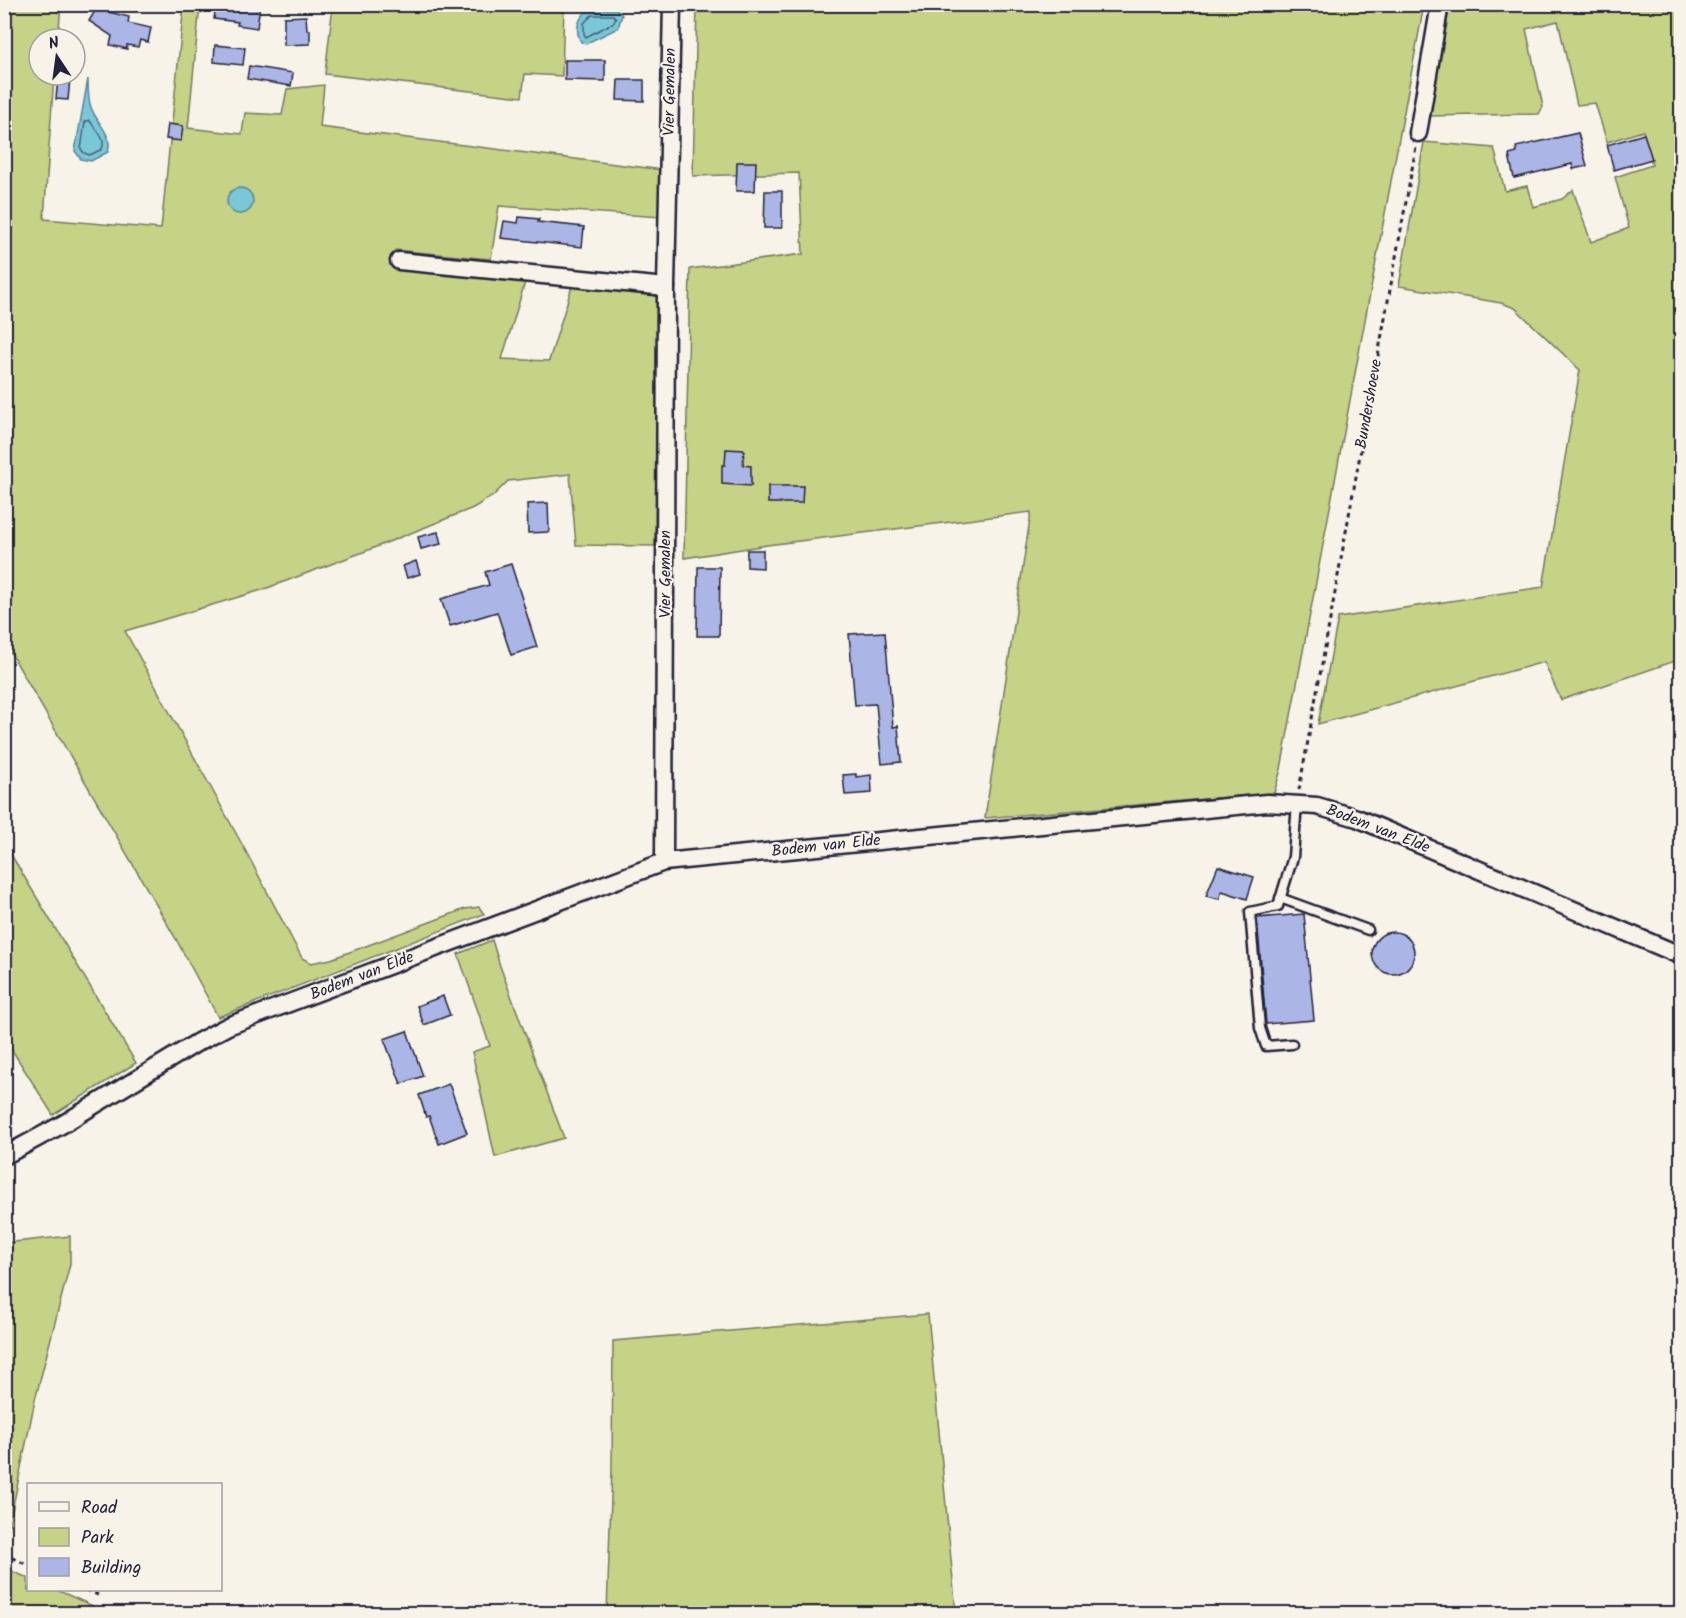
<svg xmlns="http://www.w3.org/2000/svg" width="1686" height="1618" font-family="Kalam,sans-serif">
	<rect width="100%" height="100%" fill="#f7f3e8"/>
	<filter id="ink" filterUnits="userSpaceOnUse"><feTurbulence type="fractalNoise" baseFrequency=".0167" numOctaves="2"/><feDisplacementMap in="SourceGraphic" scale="12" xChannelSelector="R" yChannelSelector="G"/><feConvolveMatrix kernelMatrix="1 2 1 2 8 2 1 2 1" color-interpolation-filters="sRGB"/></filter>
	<g filter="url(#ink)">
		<g fill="#c6d286" stroke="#747a60" stroke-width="1.5">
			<path d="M4 5H61L58 39H39V75H54L44 219 161 229 184 5H200L188 128 242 134 245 113 282 115 287 89 324 85 320 127 663 170 661 217 499 206 491 259 395 250 393 264 526 279 502 359 549 361 573 283 658 292 655 546 576 545 570 474 508 481 493 496 473 508 366 551 262 590 125 631 243 846 302 958 311 963 331 959 465 909 479 907 484 914 218 1017 176 939 5 643Z"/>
			<path d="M333 5H564L562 76 525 74 522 97 325 74Z"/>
			<path d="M697 5H1424L1281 769 1274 793 985 818 1031 512 767 545 684 558 690 269 803 254 799 173 693 176Z"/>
			<path d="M1450 5H1681V659L1561 700 1544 662 1318 724 1338 618 1543 587 1580 370 1515 308 1501 303 1399 286 1424 142 1494 148 1505 191 1527 186 1533 207 1562 199 1573 190 1591 242 1629 228 1615 177 1652 165 1643 131 1607 142 1595 103 1577 105 1558 21 1526 29 1543 107 1539 114 1429 116Z"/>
			<path d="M4 843 136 1063 53 1115 5 1039Z"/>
			<path d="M492 940 500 966 564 1138 495 1157 472 1052 490 1046 458 954Z"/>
			<path d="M70 1236V1264L35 1400 5 1545V1243Z"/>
			<path d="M928 1314 956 1613H607L612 1469 613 1341Z"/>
			<path d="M4 1568 28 1578V1590H57L93 1606V1613H5Z"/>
		</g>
		<g fill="#79c7d7" stroke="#568599" stroke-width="1.5">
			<path d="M590 9H616L622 15 618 28 587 43 581 42C574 29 578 17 590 9Z"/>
			<path d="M88 79C88 87 88 96 90 104 94 122 114 133 108 152L91 161 81 159 75 151Z"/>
			<circle cx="240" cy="201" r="13"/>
		</g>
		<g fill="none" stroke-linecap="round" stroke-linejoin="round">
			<g stroke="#456479" stroke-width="1.5">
				<path d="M592 15H613L616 18 613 23 586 37 584 34V23Z"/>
				<path d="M89 120C95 129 107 138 102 149L90 155 84 153 81 149 85 122Z"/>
			</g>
		</g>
		<g fill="#abb6e6" stroke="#22223b" stroke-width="1.5">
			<path d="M216 4H260L257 28 237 25 238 22 214 19Z"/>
			<path d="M98 6 109 12 129 17 128 23 151 28 148 42 140 40 138 47 127 45V49L110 45 112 36 89 21Z"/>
			<path d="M306 16 307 30H310V44L284 45V17Z"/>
			<path d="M215 45 245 48 243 65 214 62Z"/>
			<path d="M565 60H605V81L565 80Z"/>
			<path d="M249 66 293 73 291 86 247 79Z"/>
			<path d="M58 77 70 78 68 100 56 99Z"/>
			<path d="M618 80H644V101L617 100Z"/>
			<path d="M168 124 183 126 181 141 166 139Z"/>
			<path d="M1578 133 1587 166 1573 169 1572 164 1514 178 1509 155 1517 153 1516 147Z"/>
			<path d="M1644 134 1652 159 1614 170 1607 145Z"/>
			<path d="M737 162H756L755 191H736Z"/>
			<path d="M765 191H782V228H764Z"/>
			<path d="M519 217 539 219 538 222 584 227 582 247 501 238 504 221 518 223Z"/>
			<path d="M726 449 744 450 743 465 751 466V486L722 484V465H725Z"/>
			<path d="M768 486H803L802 503H768Z"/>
			<path d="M548 503 549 532 528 533 527 504Z"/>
			<path d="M438 532 441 544 421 549 418 537Z"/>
			<path d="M747 550H763V568L747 567Z"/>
			<path d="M416 561 420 574 407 578 403 566Z"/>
			<path d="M511 564 537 647 511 655 497 612 450 626 441 599 489 585 485 572Z"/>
			<path d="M698 567H720L719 636H697Z"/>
			<path d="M885 632 893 727 898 726 901 762 882 764 876 704 855 705 849 634Z"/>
			<path d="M856 774V777L871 775 872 793 845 795 843 775Z"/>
			<path d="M1218 866 1254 877 1247 899 1222 891 1219 899 1206 896Z"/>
			<path d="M1304 914 1314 1020 1266 1024 1257 918Z"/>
			<circle cx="1393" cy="953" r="21"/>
			<path d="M443 996 450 1015 424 1025 417 1006Z"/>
			<path d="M407 1031 423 1076 401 1084 384 1039Z"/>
			<path d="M449 1084 467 1133 439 1144 429 1116 426 1117 419 1095Z"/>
		</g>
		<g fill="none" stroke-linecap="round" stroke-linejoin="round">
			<g stroke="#22223b" stroke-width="13">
				<g id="lane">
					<path d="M1280 898 1368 930"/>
					<path d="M1292 1044 1266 1046 1260 1028 1250 912 1278 906 1293 857 1297 803"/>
				</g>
			</g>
			<g stroke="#22223b" stroke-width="21">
				<g id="street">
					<path d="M1418 133 1440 4"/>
					<path d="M399 261 666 287"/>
					<path d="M664 862 666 287 672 4"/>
					<path d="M4 1156 63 1124 198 1042 228 1026 664 862 1267 803 1317 806 1357 818 1682 956"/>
				</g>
			</g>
			<g stroke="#22223b" stroke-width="3" stroke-dasharray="4.5 4.5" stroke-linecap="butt">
				<path d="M1299 790 1416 147"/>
				<path d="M4 1554 28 1565"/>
				<path d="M86 1590 98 1595"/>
			</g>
			<use href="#lane" stroke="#f7f3e8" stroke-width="8"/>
			<use href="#street" stroke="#f7f3e8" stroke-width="16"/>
		</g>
	</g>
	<g text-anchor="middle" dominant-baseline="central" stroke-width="4.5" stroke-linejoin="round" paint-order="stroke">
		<g font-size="16" fill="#22223b" stroke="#f7f3e8">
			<text transform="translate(670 92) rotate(-89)">Vier Gemalen</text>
			<text transform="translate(1369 404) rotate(-80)">Bundershoeve</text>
			<text transform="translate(665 574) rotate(-90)">Vier Gemalen</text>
			<text transform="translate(1378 829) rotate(21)">Bodem van Elde</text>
			<text transform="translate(826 846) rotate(-6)">Bodem van Elde</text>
			<text transform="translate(362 976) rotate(-21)">Bodem van Elde</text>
		</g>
	</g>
	<rect width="1686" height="1618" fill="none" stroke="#f7f3e8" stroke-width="24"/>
	<rect x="12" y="12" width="1662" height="1594" fill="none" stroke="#22223b" stroke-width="2" filter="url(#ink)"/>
	<rect x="27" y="1483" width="195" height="108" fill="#f7f3e8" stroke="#a29fa3" stroke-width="1.5"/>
	<rect x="39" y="1502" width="30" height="9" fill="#f7f3e8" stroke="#a29fa3" stroke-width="1.5"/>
	<text x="81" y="1513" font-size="18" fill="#22223b">Road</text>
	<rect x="39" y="1528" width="30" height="18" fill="#c6d286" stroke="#a29fa3" stroke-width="1.5"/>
	<text x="81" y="1543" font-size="18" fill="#22223b">Park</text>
	<rect x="39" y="1558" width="30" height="18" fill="#abb6e6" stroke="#a29fa3" stroke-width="1.5"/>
	<text x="81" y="1573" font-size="18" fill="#22223b">Building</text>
	<g transform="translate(57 57) rotate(347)"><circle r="28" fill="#f7f3e8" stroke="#a29fa3" stroke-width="1.5"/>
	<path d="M0-4.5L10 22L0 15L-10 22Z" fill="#22223b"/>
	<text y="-9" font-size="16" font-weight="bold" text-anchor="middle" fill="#22223b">N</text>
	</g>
</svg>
